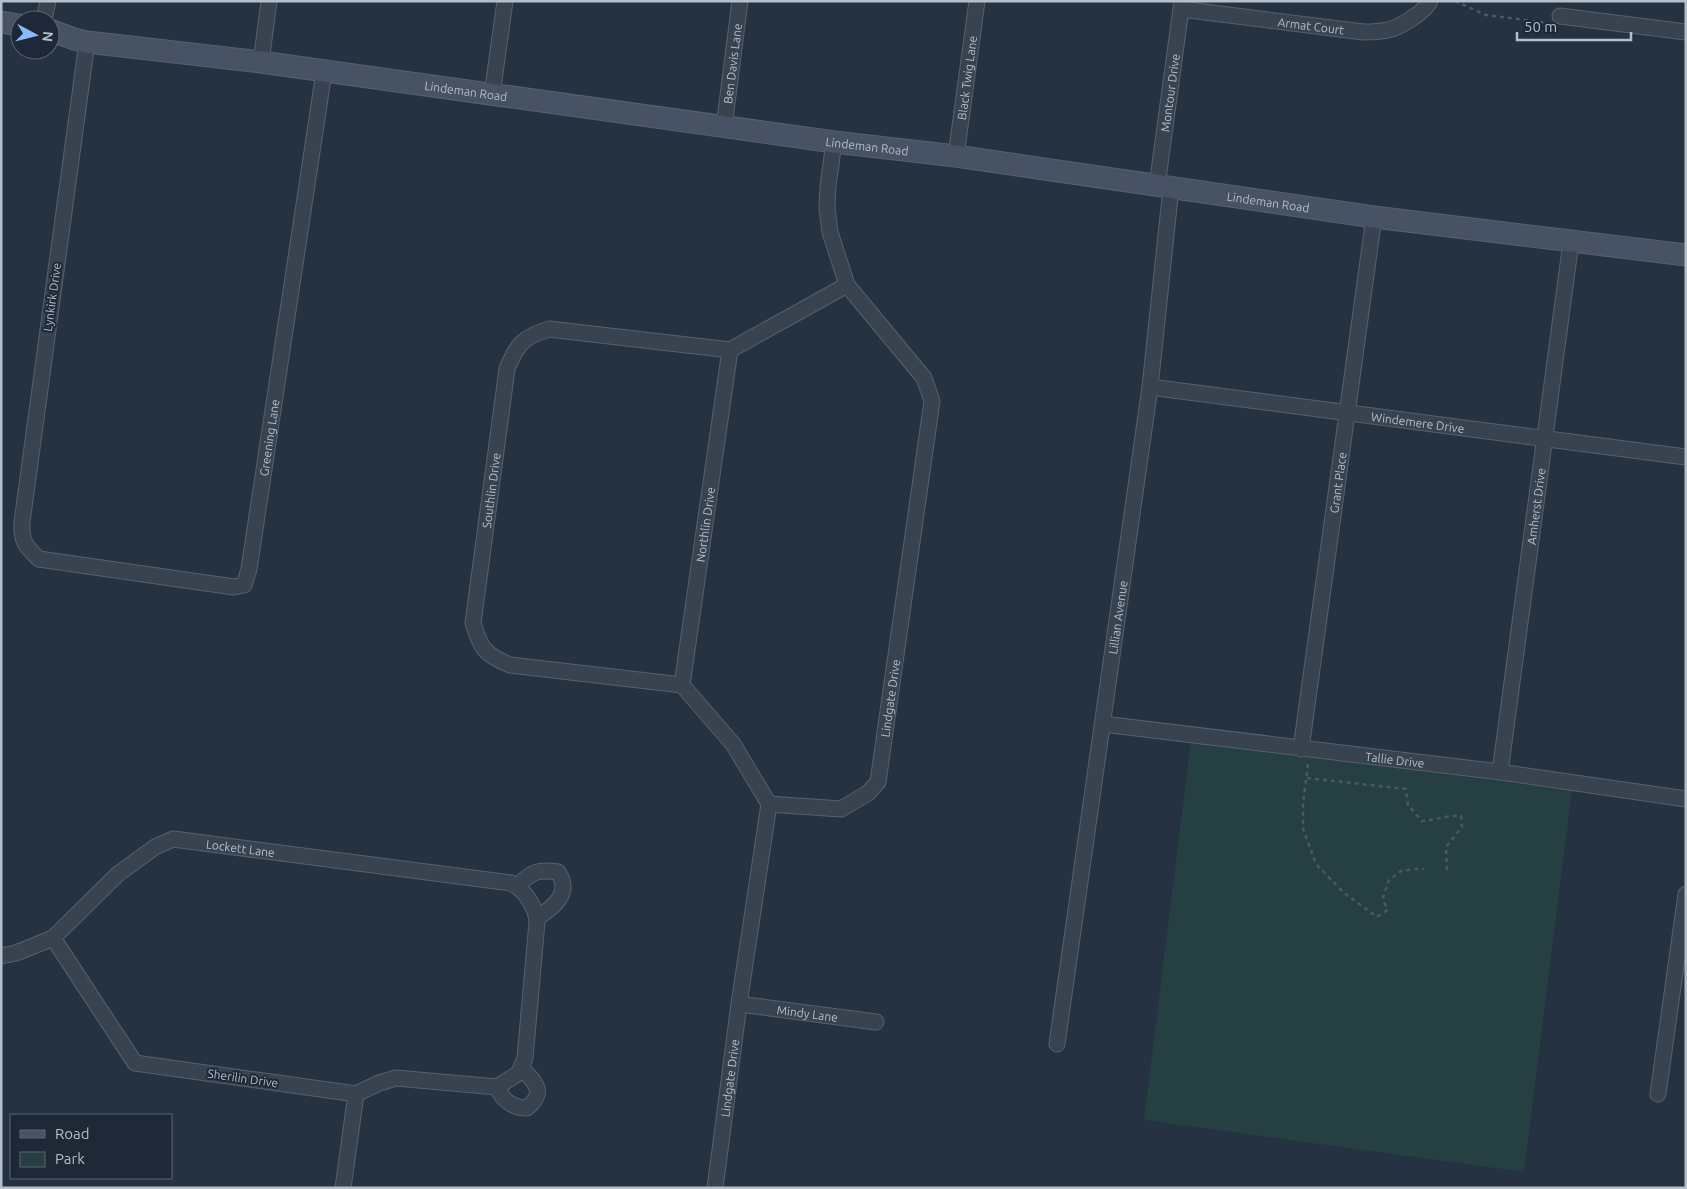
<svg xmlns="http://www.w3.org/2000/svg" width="1687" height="1189" font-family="Ubuntu,sans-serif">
	<rect width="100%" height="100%" fill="#243241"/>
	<path fill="#263f42" d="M1191 740 1572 791 1524 1172 1144 1120Z"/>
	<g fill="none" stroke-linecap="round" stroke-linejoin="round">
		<g stroke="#57616e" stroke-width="17">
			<g id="street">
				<path id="s1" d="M1181 9 1363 32C1371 32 1379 32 1387 30 1398 29 1426 11 1430 1"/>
				<path d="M1560 16 1686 32"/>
				<path d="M44 20 48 1"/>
				<path id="s2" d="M87 42 22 522C21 541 25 546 39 559L234 587 244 585 249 569 324 72"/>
				<path d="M261 62 269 1"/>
				<path d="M492 95 505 1"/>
				<path id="s3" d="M724 127 740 1"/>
				<path id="s4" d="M956 156 977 1"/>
				<path id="s5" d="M1157 186 1182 1"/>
				<path id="s6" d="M1150 387 1686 457"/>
				<path id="s7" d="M682 685 510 665C484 654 481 649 473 623L507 369C517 344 523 337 549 329L730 350"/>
				<path id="s8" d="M1103 724 1500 772 1686 799"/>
				<path id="s9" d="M1301 749 1374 217"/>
				<path id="s10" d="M1500 772 1571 242"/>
				<path id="s11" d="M769 804 733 744 682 685 730 350 847 285"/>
				<path d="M517 886C532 872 537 869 558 872 572 893 554 907 537 918"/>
				<path id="s12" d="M1 956 16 953 53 938 118 874 155 847 173 839 511 883C525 890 536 907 537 922L525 1058 519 1073 497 1087 396 1078 379 1083 356 1094 135 1063 53 938"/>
				<path id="s13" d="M739 1004 876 1022"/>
				<path id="s14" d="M1057 1044 1150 387 1171 188"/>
				<path d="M497 1087C502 1100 513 1108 527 1108 547 1091 535 1083 521 1067"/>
				<path d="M1658 1094 1686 894"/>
				<path d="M343 1188 356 1094"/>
				<path id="s15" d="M715 1188 739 1004 769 804 841 809 868 793 878 782 932 401 924 378 847 285 830 232 827 208 828 186 834 142"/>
			</g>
		</g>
		<g stroke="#57616e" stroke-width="23">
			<g id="secondary">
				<path d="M1 22 20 25"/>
				<path id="s16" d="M50 30 74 39 87 42 261 62 834 142 956 156 1374 217 1686 255"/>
			</g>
		</g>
		<g stroke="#455c5e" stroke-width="2.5" stroke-dasharray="4 4" stroke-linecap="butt">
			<path d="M1455 1 1486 15 1548 23"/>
			<path d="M1308 764 1303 804V829L1316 864 1343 892 1377 917 1387 910 1383 897 1389 880 1401 871 1415 869H1424"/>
			<path d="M1307 778 1406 789 1408 805 1422 821C1435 820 1448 815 1461 816L1462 827 1446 847 1447 870"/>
		</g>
		<use href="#street" stroke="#394350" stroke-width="15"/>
		<use href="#secondary" stroke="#475264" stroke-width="21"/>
	</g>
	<g text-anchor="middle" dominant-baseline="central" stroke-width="4" stroke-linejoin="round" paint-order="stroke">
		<g font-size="12" fill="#b5becb" stroke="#1e2836">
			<text stroke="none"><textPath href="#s1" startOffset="131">Armat Court</textPath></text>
			<text stroke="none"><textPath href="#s3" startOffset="64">Ben Davis Lane</textPath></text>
			<text stroke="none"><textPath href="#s4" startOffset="79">Black Twig Lane</textPath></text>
			<text stroke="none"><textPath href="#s16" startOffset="421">Lindeman Road</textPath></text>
			<text stroke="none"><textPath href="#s5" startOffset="94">Montour Drive</textPath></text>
			<text stroke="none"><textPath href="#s16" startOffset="826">Lindeman Road</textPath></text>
			<text stroke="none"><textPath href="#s16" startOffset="1231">Lindeman Road</textPath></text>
			<text transform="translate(52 297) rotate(-82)">Lynkirk Drive</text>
			<text stroke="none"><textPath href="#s6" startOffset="270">Windemere Drive</textPath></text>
			<text stroke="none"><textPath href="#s2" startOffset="884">Greening Lane</textPath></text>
			<text stroke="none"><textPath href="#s9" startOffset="269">Grant Place</textPath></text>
			<text stroke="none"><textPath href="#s7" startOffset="366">Southlin Drive</textPath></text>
			<text stroke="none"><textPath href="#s10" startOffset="268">Amherst Drive</textPath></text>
			<text stroke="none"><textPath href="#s11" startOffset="310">Northlin Drive</textPath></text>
			<text stroke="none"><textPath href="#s14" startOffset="431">Lillian Avenue</textPath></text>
			<text stroke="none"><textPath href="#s15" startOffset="591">Lindgate Drive</textPath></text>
			<text stroke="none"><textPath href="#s8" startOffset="294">Tallie Drive</textPath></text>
			<text stroke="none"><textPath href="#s12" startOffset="280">Lockett Lane</textPath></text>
			<text stroke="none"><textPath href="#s13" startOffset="69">Mindy Lane</textPath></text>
			<text stroke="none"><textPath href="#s15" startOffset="111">Lindgate Drive</textPath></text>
			<text transform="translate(243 1078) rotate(8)">Sherilin Drive</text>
		</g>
	</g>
	<rect width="1687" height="1189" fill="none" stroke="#b5becb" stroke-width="5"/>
	<rect x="10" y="1114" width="162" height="65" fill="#1e2836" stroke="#5a6472"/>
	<rect x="20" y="1130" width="25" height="8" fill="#475264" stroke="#5a6472"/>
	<text x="55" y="1139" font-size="15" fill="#b5becb">Road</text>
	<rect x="20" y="1152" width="25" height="15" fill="#263f42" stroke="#5a6472"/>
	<text x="55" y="1164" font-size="15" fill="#b5becb">Park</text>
	<g transform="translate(35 35) rotate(97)"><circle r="24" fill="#1e2836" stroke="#5a6472"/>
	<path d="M0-4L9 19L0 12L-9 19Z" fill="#8abafb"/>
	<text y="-8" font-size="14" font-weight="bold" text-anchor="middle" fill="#b5becb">N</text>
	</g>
	<path d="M1517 32v8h114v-8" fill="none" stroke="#b5becb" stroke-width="2.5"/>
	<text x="1524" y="32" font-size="15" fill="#b5becb" stroke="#1e2836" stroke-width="4" paint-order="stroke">50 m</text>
</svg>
